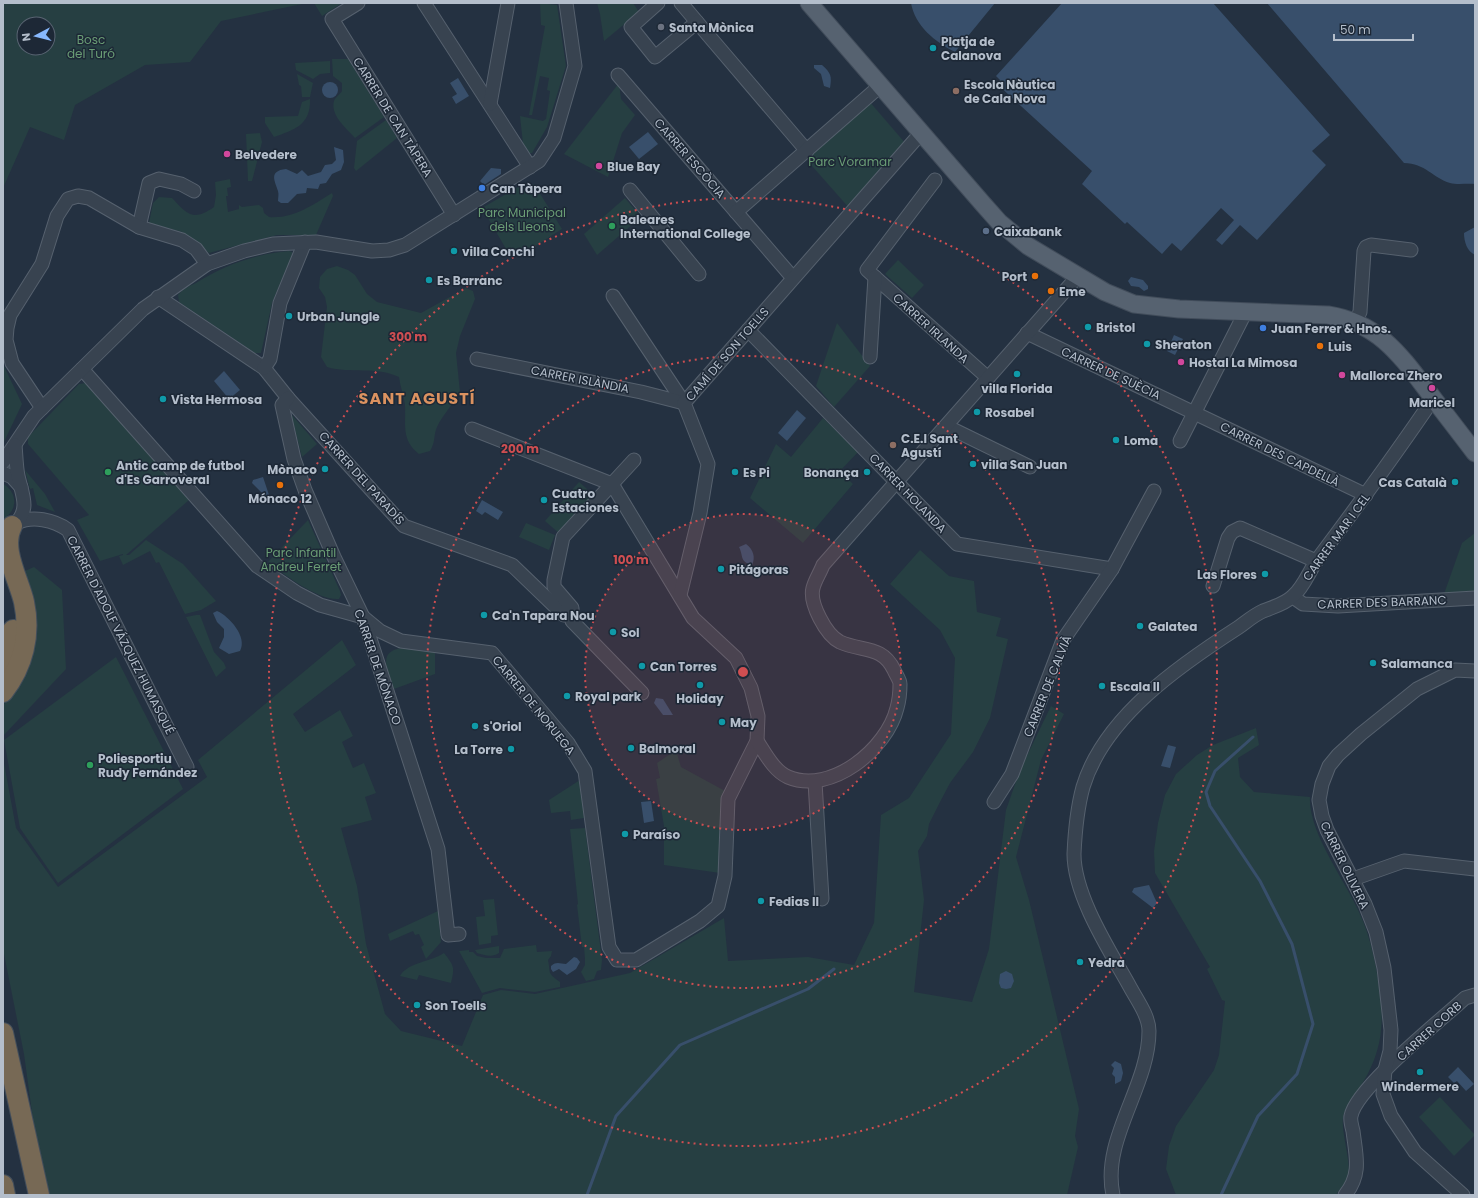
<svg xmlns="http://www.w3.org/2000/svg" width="1478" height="1198" font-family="Poppins,sans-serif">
	<rect width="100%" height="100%" fill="#243141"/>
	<g fill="#263f42" fill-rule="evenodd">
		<path d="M3 3H307L221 21 190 62 145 65 75 105 64 140 30 127 3 188ZM24 24H48V48H24Z"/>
		<path d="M314 3H342L322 16Z"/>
		<path d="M540 3 557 5 566 66 547 127 532 153H528L523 144 520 116 543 121 546 119 550 91 547 90 549 78 540 76 532 115H529L545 26 541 25Z"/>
		<path d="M597 3H633L639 12 604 41 600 14Z"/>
		<path d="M332 59H348L384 117 355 138C346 128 330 115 334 101 335 98 340 94 342 91V83L333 76Z"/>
		<path d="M330 61V73L320 74 313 79 296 70 295 63Z"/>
		<path d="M297 74 313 83 310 97H302L301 86 299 85Z"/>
		<path d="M619 83 621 99 635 115 622 133 608 177 564 154Z"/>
		<path d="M310 99C311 125 294 130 274 137L265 123V117L298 116 302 102Z"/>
		<path d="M869 101 906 144 850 209 805 158Z"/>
		<path d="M386 120 397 138 356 171 354 168 357 141Z"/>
		<path d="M260 133 262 142 252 181H248L246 134Z"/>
		<path d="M230 179 231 187 227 188 228 196H226L228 212 239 209V205L242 207 259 205 263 208 264 213 269 217C293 219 311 206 332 193L333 196 316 235H277L209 253 182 232 149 223 153 203 159 197 172 198C187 214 193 222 214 207L216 195 215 182Z"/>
		<path d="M527 182 529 186 534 184 562 229 534 247 509 254 482 208Z"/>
		<path d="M625 198 641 217 597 255 584 234Z"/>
		<path d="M289 251 292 252V255L272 303 261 353H255L179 302 178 295C183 289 189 286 196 283 224 265 255 254 289 251Z"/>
		<path d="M898 260 924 285 912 298 885 274Z"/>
		<path d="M337 266 348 270 355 275 367 294 377 302 421 313 466 288 473 291 475 299 460 336 456 353 460 392C453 405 443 414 437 427 433 436 436 441 430 451L419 454C401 440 406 425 405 405 404 396 400 386 399 377 376 366 351 374 327 367L321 357 327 307 325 297 319 288 320 277 327 269Z"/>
		<path d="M837 323 870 366 834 407 816 386Z"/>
		<path d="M3 364 22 404 3 444Z"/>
		<path d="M86 383 189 500 126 555H129L146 540 183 564 216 601 201 610 185 614 159 562 156 563 150 551 123 565 119 556 123 555V554L100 561 77 520 89 515 28 444V437L79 384Z"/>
		<path d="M291 414 317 444 302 457Z"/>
		<path d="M823 418 858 452 840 471 853 484 803 543 750 498 776 444 791 457Z"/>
		<path d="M25 470 45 494 55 512 37 505 33 488 30 489Z"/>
		<path d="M579 482 594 495 560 534 545 521Z"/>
		<path d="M3 484C18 492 18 511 3 519Z"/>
		<path d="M308 520 340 591 341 595 339 599C319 601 283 574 268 562Z"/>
		<path d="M526 523 555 535 549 550 519 537Z"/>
		<path d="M1475 533V593L1444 594 1462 543Z"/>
		<path d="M920 550 949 576 974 581 977 612 1001 618 996 636 1008 639 990 718 973 752 950 783 940 802 929 824 927 836 918 851 924 900 914 992 972 1002 989 949 1006 810 1020 770 1051 706 1064 714 1041 760 1016 857 1029 900 1079 1109 1075 1136 1078 1147 1067 1195H50L34 1127 24 1054 3 949V758L16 828 58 887 207 777 198 760 342 640 356 665 293 714 305 732 340 710 353 736 342 742 353 768 364 763 376 793 365 797 372 820 341 828 357 886 366 944 385 1014 401 1031 462 1046 483 995 501 990 535 994 630 973 724 918 728 961 808 957 854 965 874 923 881 815 909 798 951 734 955 658 940 630 890 584Z"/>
		<path d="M34 567 62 590 66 669 3 736V705L17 687 32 603 25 571Z"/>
		<path d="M196 615H200L214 652 224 663 226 668 216 677 186 617Z"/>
		<path d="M401 648 435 652V674L394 689C389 673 376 652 401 648Z"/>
		<path d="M116 657 183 789 58 883 20 828 4 740Z"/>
		<path d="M1256 728 1259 745 1238 758 1240 777 1254 792 1310 797C1308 832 1345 880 1359 912 1372 939 1378 974 1381 1003 1384 1033 1378 1058 1362 1084 1356 1094 1345 1105 1343 1118 1341 1132 1352 1165 1348 1178 1346 1183 1339 1190 1336 1195H1176L1166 1169 1169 1146 1176 1126 1214 1070 1219 1055 1225 1001 1222 1000 1207 969 1210 967 1155 873 1154 851 1158 823 1165 795 1176 774 1197 755 1213 745Z"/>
		<path d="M676 750 681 767 727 792 720 873 664 865V826L656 779 660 778 657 763Z"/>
		<path d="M580 780 584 818 571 820 570 811 551 813 549 800Z"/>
		<path d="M585 828 602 960 601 970 597 971 594 979 586 981 581 972 585 965V959L584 947H582L577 905 578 904 570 829Z"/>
		<path d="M494 899 498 935 491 936V943L479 945 476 917 485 916 483 900Z"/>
		<path d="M438 911 441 942 426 959 421 947 424 945 419 934 415 935 413 931 390 941 388 934Z"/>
		<path d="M536 945 537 952 552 951 551 956 548 960C551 973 546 972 560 982V987L535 992 500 988 482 993 459 951 469 950V952H473L477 956 486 958H500L504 949Z"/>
		<path d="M499 946V953C492 958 484 955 477 953L475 950Z"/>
		<path d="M444 953C454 966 455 967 451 983L419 975 417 980 400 976C408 962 431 962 444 953Z"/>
		<path d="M1440 1097 1475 1135 1454 1156 1419 1117Z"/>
	</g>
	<g fill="#384f6b">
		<path d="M911 3H995L955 52C935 42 915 26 911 3Z"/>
		<path d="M1062 3H1213L1330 135 1312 151 1326 165 1257 240 1240 225 1222 245 1216 240 1234 220 1221 208 1181 251 1172 243 1162 254 1127 222 1125 224 1082 184 1092 171 997 84 1000 80 996 76Z"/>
		<path d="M1267 3H1475V184C1467 183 1458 185 1450 183 1433 178 1425 163 1404 163Z"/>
		<path d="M814 65H822C831 73 832 76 830 88L824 86 821 74 814 68Z"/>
		<path d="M458 78 469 96 456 104 452 97 457 94 450 83Z"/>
		<circle cx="330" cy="90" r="8"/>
		<path d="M648 132 658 144 639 159 629 147Z"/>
		<path d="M334 147 343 150 344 162 341 170 332 174 326 183 320 184 318 189 307 188 306 193 297 194 288 203H281L278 201C278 198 279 194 278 191 275 181 268 171 286 169L297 174 302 170 308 176 321 172 325 165 332 164 336 160Z"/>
		<path d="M491 168 501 169V174L484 185 480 181Z"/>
		<path d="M1475 227V255C1467 251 1464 242 1464 233Z"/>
		<path d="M1131 277 1143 280 1148 286V289L1144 291 1139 287 1131 286 1128 281Z"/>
		<path d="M1174 335 1183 339 1175 355 1167 351Z"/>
		<path d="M224 371 240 390 229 399 214 381Z"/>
		<path d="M797 410 806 418 787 441 778 433Z"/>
		<path d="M263 477 269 495 268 499 252 483 253 480Z"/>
		<path d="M482 500 503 512 498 520 485 512 482 515 476 511Z"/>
		<path d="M746 544C753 549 756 557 752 565 739 561 744 557 739 547Z"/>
		<path d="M217 611C229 616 248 637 240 651L229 654 219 648 224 637V629L217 622 213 613Z"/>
		<path d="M656 698 663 699 673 715H663L654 703Z"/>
		<path d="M1168 745 1176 747 1170 768 1161 766Z"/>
		<path d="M651 801 654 821 644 823 641 802Z"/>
		<path d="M1149 885 1157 903 1153 908 1132 892 1134 888Z"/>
		<path d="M574 957 577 958 580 962 576 969 567 975 559 969 553 972 551 969V966C557 961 560 964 566 964Z"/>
		<path d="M1006 971 1012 974 1014 981 1011 988 1006 989 1001 988 999 983 1000 974Z"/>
		<path d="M1115 1061 1121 1064 1123 1073 1121 1081 1115 1084V1077L1112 1074 1114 1068 1111 1065Z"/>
		<path d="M1458 1067 1474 1084 1466 1091 1457 1081 1454 1083 1448 1077Z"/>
	</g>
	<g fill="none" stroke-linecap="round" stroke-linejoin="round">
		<g stroke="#384f6b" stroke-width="3">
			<path d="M587 1195 616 1116 680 1045 808 989 834 969"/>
			<path d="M1221 1195 1258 1116 1297 1074 1313 1024 1292 944 1260 881 1210 806 1206 792 1215 771 1253 737"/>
		</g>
		<g stroke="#56616e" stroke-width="15">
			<g id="minor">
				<path d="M358 3 332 19 454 215"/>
				<path d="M424 3 530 167"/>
				<path d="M658 3 631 27 655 57 697 22 681 3"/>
				<path d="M697 22 807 151"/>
				<path d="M618 75 793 278"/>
				<path d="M490 104 508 3"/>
				<path d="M935 180 867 270 988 378"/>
				<path d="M630 190 699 274"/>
				<path d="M736 212 880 86"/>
				<path d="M139 227 149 183 159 179 181 184 194 191"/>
				<path d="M613 296 684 403"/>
				<path d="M158 297 264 368 288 398 404 526 512 565 564 615H572"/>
				<path d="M1355 322 1360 312 1364 251 1366 247 1371 245 1411 250"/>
				<path d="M748 330 957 544 1112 569"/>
				<path d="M1027 333 1366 495"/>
				<path d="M870 357 875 277"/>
				<path d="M477 359 641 392 684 403"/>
				<path d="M264 368 270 359 280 303 305 242"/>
				<path d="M82 369 257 566 297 593 320 605 363 617 380 631 401 641 492 653 568 743 585 771 609 947 617 960H636L700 921 718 906 725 876 728 799 757 741 758 716 751 688 736 658 693 618 612 484 472 429"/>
				<path d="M288 398 282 405 294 459 305 490 334 557 363 617 438 849 448 935 459 934"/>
				<path d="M42 408 12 363 6 340 7 328 10 315 42 264 57 216 68 199 78 196 89 198 139 227 182 240 196 249 207 264"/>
				<path d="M946 426 1030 467"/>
				<path d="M1180 441 1246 311"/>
				<path d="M634 460 563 537 554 580V587L572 608V621L642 693"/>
				<path d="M3 462 34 416 143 309 207 264 244 251 273 244 316 242 372 251 389 250 405 245 539 161 554 138 575 66 566 3"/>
				<path d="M3 473 12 477 21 487"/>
				<path d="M17 523C32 515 54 520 68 530L187 767"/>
				<path d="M14 525C31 510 22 494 18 476 16 466 16 455 15 445"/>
				<path d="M1213 586 1228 538 1232 532 1240 528 1316 561"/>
				<path d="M680 595 700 513 708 464 684 403 921 133"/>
				<path d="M1293 597 1303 604 1338 606 1475 598"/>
				<path d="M757 741C765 753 774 771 788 777 831 795 887 749 897 708 899 701 900 692 900 684 900 680 896 675 894 670 882 645 862 652 840 642 826 635 809 603 813 588 815 580 820 573 823 565L1078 276"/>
				<path d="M815 782 822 899"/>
				<path d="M994 802 1012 774 1063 640 1112 569 1154 491"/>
				<path d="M1353 879 1404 861 1475 869"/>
				<path d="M1113 1195C1101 1139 1149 1087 1149 1031 1149 1016 1137 1000 1130 987 1110 951 1074 896 1074 854 1075 832 1077 809 1083 787 1104 717 1180 665 1239 627 1246 622 1254 615 1263 611 1273 607 1285 604 1293 596 1305 586 1310 568 1320 556 1359 504 1397 452 1433 399"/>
				<path d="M1345 1195C1362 1174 1356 1156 1353 1131 1352 1127 1350 1120 1351 1116 1356 1088 1441 1020 1465 998L1475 995"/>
				<path d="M1463 1195 1415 1152 1391 1116 1383 1094 1385 1070 1390 1051 1391 1030 1384 968 1376 932 1365 904 1327 830 1322 816 1319 800 1322 784 1329 766 1338 755 1361 734 1417 689 1455 670 1475 671"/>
			</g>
		</g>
		<g stroke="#414c5a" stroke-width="19">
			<path id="major" d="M809 3 983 204 999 222 1028 246 1105 292 1134 304 1179 309 1328 315C1379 323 1401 356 1430 394 1445 414 1460 433 1475 453"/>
		</g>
		<g stroke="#434e5b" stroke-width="22">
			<g id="highway">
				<path d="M3 664 10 650 13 630"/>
				<path d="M3 692C23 666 31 635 24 602 19 580 0 548 12 526"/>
				<path d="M3 1033 39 1195"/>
				<path d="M3 1185 5 1195"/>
			</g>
		</g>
		<use href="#minor" stroke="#384350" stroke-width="13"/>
		<use href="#major" stroke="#566270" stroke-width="17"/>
		<use href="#highway" stroke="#776955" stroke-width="20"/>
	</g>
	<circle cx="743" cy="672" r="158" fill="#ce4e51" fill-opacity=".12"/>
	<g fill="none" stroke="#ce4e51" stroke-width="2" stroke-dasharray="2 4">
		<circle cx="743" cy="672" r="158"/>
		<circle cx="743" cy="672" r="316"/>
		<circle cx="743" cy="672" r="474"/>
	</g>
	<circle fill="#6b7280" stroke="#1d2836" stroke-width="1.5" cx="661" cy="27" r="4"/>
	<g fill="#0f9aa8" stroke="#1d2836" stroke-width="1.5">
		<circle cx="933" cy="48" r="4"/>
		<circle cx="454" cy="251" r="4"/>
		<circle cx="429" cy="280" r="4"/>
		<circle cx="289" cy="316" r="4"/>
		<circle cx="1088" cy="327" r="4"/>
		<circle cx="1147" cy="344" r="4"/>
		<circle cx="1017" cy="374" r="4"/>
		<circle cx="163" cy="399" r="4"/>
		<circle cx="977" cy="412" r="4"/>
		<circle cx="1116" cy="440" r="4"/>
		<circle cx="973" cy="464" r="4"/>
		<circle cx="325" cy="469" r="4"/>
		<circle cx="735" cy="472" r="4"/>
		<circle cx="867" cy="472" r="4"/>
		<circle cx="1455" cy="482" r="4"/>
		<circle cx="544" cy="500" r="4"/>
		<circle cx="721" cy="569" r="4"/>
		<circle cx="1265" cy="574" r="4"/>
		<circle cx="484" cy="615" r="4"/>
		<circle cx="1140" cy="626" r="4"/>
		<circle cx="613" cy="632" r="4"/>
		<circle cx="1373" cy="663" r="4"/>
		<circle cx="642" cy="666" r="4"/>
		<circle cx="700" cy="685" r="4"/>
		<circle cx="1102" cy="686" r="4"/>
		<circle cx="567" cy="696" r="4"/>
		<circle cx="722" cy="722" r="4"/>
		<circle cx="475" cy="726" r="4"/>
		<circle cx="631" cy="748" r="4"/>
		<circle cx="511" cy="749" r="4"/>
		<circle cx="625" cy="834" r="4"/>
		<circle cx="761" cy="901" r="4"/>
		<circle cx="1080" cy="962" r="4"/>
		<circle cx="417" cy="1005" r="4"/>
		<circle cx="1420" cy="1072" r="4"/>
	</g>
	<g fill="#8d6e63" stroke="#1d2836" stroke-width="1.5">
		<circle cx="956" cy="91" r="4"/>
		<circle cx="893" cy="445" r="4"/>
	</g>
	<g fill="#d1479c" stroke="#1d2836" stroke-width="1.5">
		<circle cx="227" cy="154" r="4"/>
		<circle cx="599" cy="166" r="4"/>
		<circle cx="1181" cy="362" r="4"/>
		<circle cx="1342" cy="375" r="4"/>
		<circle cx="1432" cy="388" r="4"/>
	</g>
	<g fill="#3f7fe0" stroke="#1d2836" stroke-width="1.5">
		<circle cx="482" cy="188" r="4"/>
		<circle cx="1263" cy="328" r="4"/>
	</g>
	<g fill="#2e9e5b" stroke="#1d2836" stroke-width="1.5">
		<circle cx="612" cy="226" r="4"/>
		<circle cx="108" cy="472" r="4"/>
		<circle cx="90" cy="765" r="4"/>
	</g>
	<circle fill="#5c6f8a" stroke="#1d2836" stroke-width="1.5" cx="986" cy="231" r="4"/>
	<g fill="#e8710a" stroke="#1d2836" stroke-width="1.5">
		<circle cx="1035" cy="276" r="4"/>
		<circle cx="1051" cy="291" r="4"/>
		<circle cx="1320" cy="346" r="4"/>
		<circle cx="280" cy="485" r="4"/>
	</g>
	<g text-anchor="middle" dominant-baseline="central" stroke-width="3" stroke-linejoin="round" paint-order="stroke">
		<g font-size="12" font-weight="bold" fill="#b4becb" stroke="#1d2836" text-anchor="start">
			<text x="669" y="27">Santa Mònica</text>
			<text x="941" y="41">Platja de<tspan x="941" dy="14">Calanova</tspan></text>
			<text x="964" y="84">Escola Nàutica<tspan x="964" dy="14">de Cala Nova</tspan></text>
			<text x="235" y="154">Belvedere</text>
			<text x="607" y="166">Blue Bay</text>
			<text x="490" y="188">Can Tàpera</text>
			<text x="620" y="219">Baleares<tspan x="620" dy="14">International College</tspan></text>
			<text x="994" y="231">Caixabank</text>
			<text x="462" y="251">villa Conchi</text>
			<text x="1027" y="276" text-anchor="end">Port</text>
			<text x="437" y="280">Es Barranc</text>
			<text x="1059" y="291">Eme</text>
			<text x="297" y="316">Urban Jungle</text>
			<text x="1096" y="327">Bristol</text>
			<text x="1271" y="328">Juan Ferrer &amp; Hnos.</text>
			<text x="1155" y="344">Sheraton</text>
			<text x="1328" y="346">Luis</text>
			<text x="1189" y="362">Hostal La Mimosa</text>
			<text x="1350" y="375">Mallorca Zhero</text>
			<text x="1017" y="388" text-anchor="middle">villa Florida</text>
			<text x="171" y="399">Vista Hermosa</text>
			<text x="1432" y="402" text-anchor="middle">Maricel</text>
			<text x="985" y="412">Rosabel</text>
			<text x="901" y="438">C.E.I Sant<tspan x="901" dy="14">Agustí</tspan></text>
			<text x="1124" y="440">Loma</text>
			<text x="981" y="464">villa San Juan</text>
			<text x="116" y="465">Antic camp de futbol<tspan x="116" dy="14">d'Es Garroveral</tspan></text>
			<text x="317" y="469" text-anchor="end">Mònaco</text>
			<text x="743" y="472">Es Pi</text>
			<text x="859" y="472" text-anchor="end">Bonança</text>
			<text x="1447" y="482" text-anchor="end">Cas Català</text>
			<text x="552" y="493">Cuatro<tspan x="552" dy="14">Estaciones</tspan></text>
			<text x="280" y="498" text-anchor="middle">Mónaco 12</text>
			<text x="729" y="569">Pitágoras</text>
			<text x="1257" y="574" text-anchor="end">Las Flores</text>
			<text x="492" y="615">Ca'n Tapara Nou</text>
			<text x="1148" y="626">Galatea</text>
			<text x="621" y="632">Sol</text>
			<text x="1381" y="663">Salamanca</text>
			<text x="650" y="666">Can Torres</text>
			<text x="1110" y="686">Escala II</text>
			<text x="575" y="696">Royal park</text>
			<text x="700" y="698" text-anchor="middle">Holiday</text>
			<text x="730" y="722">May</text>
			<text x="483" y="726">s'Oriol</text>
			<text x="639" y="748">Balmoral</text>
			<text x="503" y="749" text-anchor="end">La Torre</text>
			<text x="98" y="758">Poliesportiu<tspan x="98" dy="14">Rudy Fernández</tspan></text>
			<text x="633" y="834">Paraíso</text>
			<text x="769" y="901">Fedias II</text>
			<text x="1088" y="962">Yedra</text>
			<text x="425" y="1005">Son Toells</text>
			<text x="1420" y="1086" text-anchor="middle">Windermere</text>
		</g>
		<g font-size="12" fill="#6a9d75" stroke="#1d2836">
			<text x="91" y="39">Bosc<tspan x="91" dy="14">del Turó</tspan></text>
			<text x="850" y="161">Parc Voramar</text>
			<text x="522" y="212">Parc Municipal<tspan x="522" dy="14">dels Lleons</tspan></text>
			<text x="301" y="552">Parc Infantil<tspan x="301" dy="14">Andreu Ferret</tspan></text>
		</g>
		<g font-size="12" fill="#b4becb" stroke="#1d2836">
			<text transform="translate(393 117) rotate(58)">CARRER DE CAN TÀPERA</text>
			<text transform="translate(690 158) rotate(49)">CARRER ESCÒCIA</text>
			<text transform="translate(931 328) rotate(42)">CARRER IRLANDA</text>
			<text transform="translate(727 354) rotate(-49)">CAMÍ DE SON TOELLS</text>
			<text transform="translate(1111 373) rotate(25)">CARRER DE SUÈCIA</text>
			<text transform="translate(580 379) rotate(11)">CARRER ISLÀNDIA</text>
			<text transform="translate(1280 454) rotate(26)">CARRER DES CAPDELLÀ</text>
			<text transform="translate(362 478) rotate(48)">CARRER DEL PARADÍS</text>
			<text transform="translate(908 493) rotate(46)">CARRER HOLANDA</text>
			<text transform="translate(1336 537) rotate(-54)">CARRER MAR I CEL</text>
			<text transform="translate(1382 602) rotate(-2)">CARRER DES BARRANC</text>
			<text transform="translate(121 635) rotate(63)">CARRER D'ADOLF VÁZQUEZ HUMASQUÉ</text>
			<text transform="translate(378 667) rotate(71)">CARRER DE MÒNACO</text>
			<text transform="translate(1047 686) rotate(-68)">CARRER DE CALVIÀ</text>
			<text transform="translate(534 705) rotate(51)">CARRER DE NORUEGA</text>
			<text transform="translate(1345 865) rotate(64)">CARRER OLIVERA</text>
			<text transform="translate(1429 1031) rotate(-42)">CARRER CORB</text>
		</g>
		<g font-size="16" font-weight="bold" letter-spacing="1" fill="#db9260" stroke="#1d2836">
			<text x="417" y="398">SANT AGUSTÍ</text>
		</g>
	</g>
	<circle cx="743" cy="672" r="6" fill="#ce4e51" stroke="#1d2836" stroke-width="2"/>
	<g font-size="12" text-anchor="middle" font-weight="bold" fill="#ce4e51" stroke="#1d2836" stroke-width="3" stroke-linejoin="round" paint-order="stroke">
		<text x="408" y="341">300 m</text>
		<text x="520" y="453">200 m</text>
		<text x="631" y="564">100 m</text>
	</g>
	<rect width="1478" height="1198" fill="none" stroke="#b4becb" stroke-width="8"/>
	<g transform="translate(36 36) rotate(263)"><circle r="19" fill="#1d2836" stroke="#596472"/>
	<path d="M0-3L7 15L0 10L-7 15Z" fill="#87b8fd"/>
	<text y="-6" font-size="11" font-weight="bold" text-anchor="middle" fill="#b4becb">N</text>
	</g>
	<path d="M1334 34v6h79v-6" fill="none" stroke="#b4becb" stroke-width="2"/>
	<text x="1340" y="34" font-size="12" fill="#b4becb" stroke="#1d2836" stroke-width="3" paint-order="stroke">50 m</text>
</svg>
